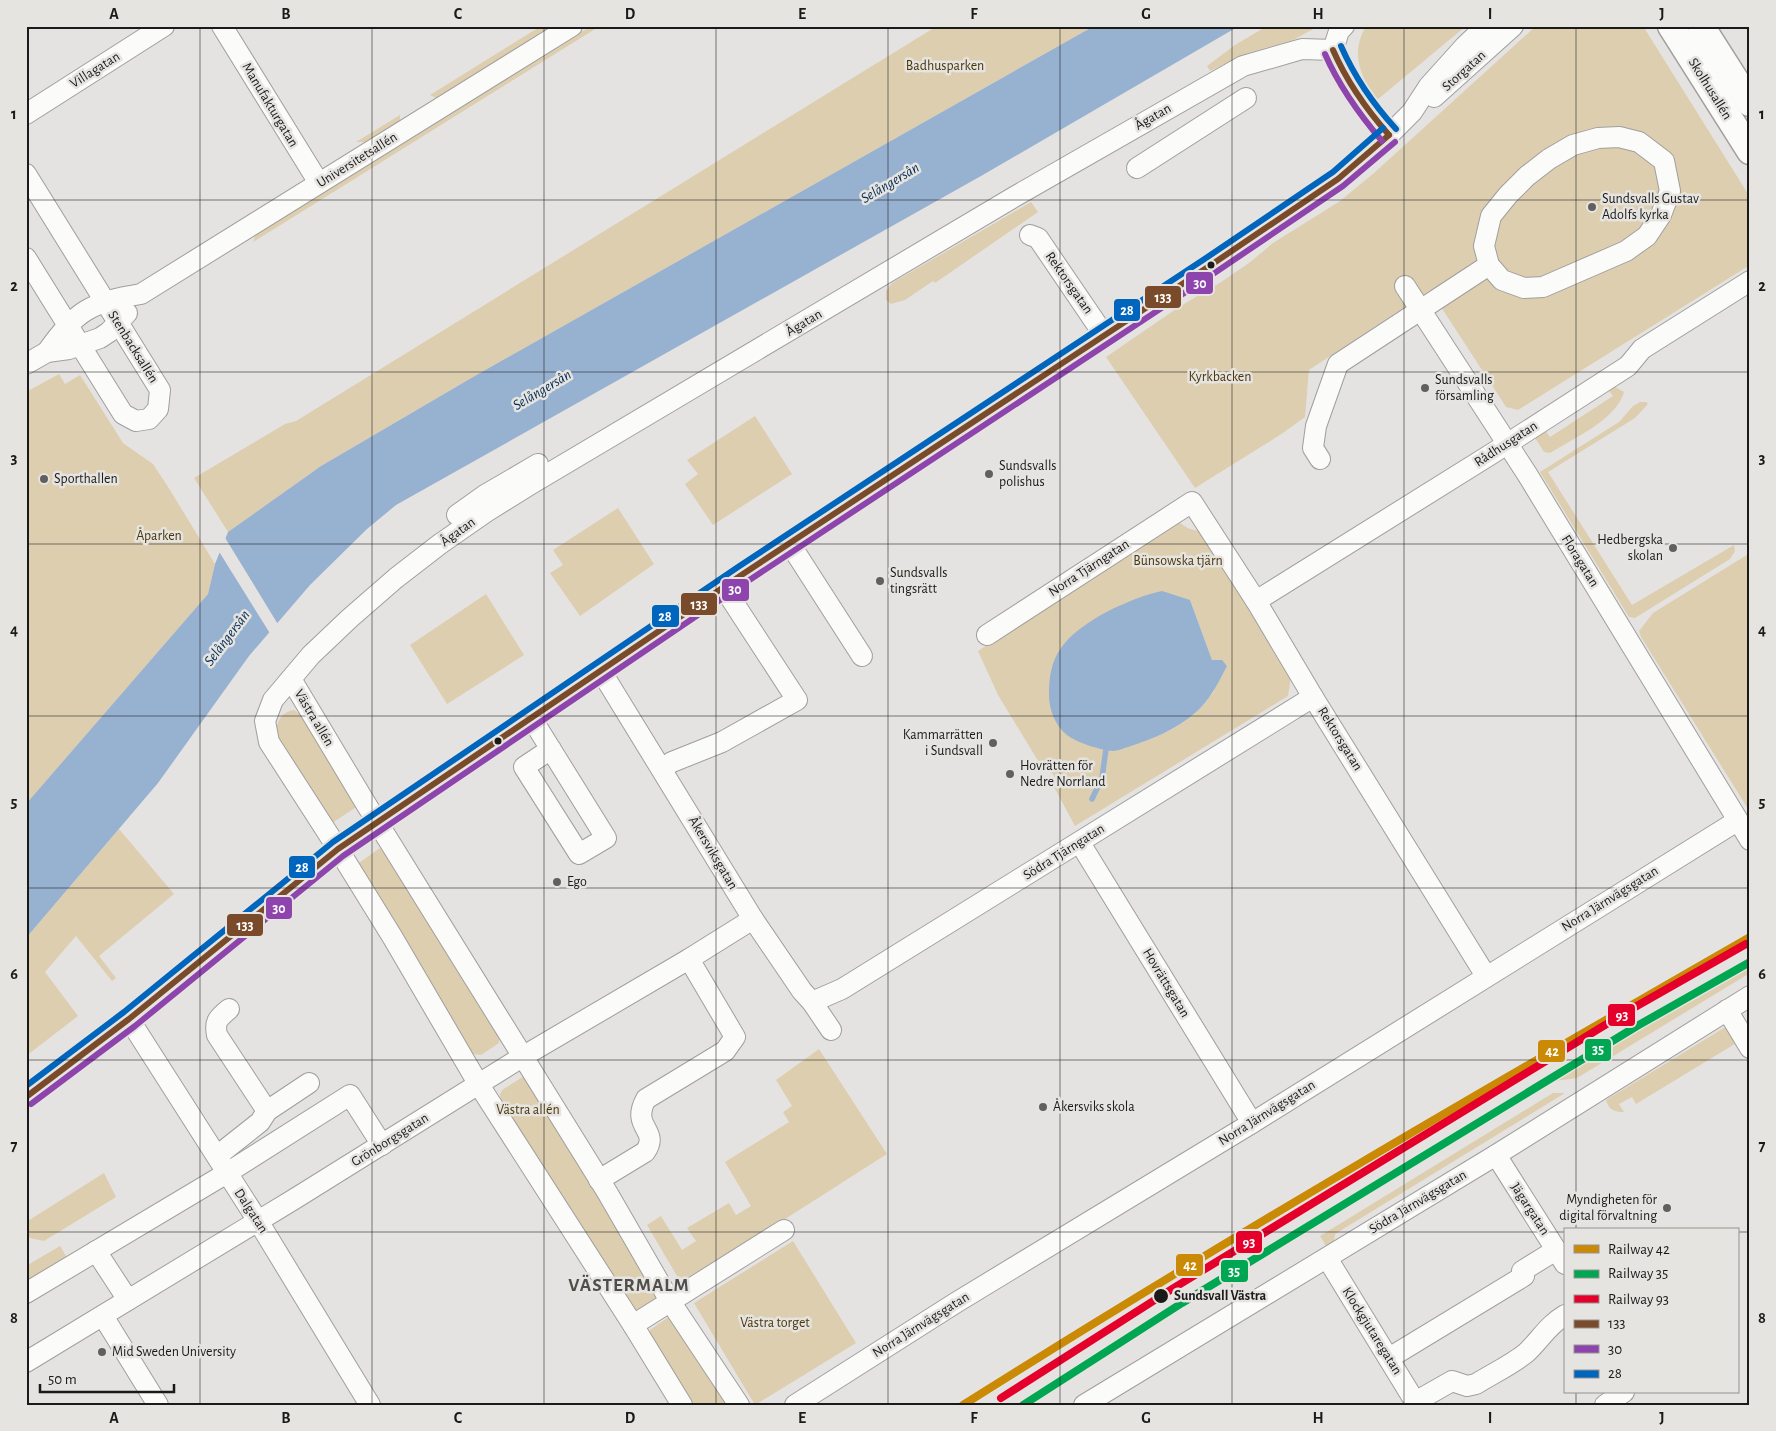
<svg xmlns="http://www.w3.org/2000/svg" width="1776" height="1431" font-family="'Alegreya Sans',sans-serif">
	<rect width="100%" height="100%" fill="#e5e3e1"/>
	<g fill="#ddceb0" fill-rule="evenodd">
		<path d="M541 26H548L547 30 436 98 430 95Z"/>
		<path d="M591 26H600L253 242 256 234Z"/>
		<path d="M937 26H1094L473 377 321 466 228 532 194 478 285 424 296 421Z"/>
		<path d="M1267 26H1319L1293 40 1248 53 1210 71 1207 66 1235 45Z"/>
		<path d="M1366 26H1466L1377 100C1360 76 1350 53 1366 26Z"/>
		<path d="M1536 26H1643L1750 197V265L1518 410 1506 407 1430 290 1309 370 1305 417 1283 433 1195 488 1106 357 1179 307 1221 282 1249 263 1273 243 1340 201 1374 173Z"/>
		<path d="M400 115V121L367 142H356Z"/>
		<path d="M1031 202 1038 212 935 283 933 281 905 300 891 304 886 300V291L892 283Z"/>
		<path d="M59 374 65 384 80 375 123 443 153 464 170 490 215 564 208 594 26 804V392Z"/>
		<path d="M1610 384 1624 392C1616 420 1574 438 1550 453L1544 452 1532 433 1542 426 1550 437 1613 396 1605 385Z"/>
		<path d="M1640 402H1646L1648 404 1635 418 1548 472 1632 605 1734 545 1735 551 1730 559 1635 618 1629 617 1540 472 1619 422 1633 406Z"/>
		<path d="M755 416 792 474 713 525 685 484 698 474 687 460Z"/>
		<path d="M618 508 654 564 580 616 550 573 563 565 553 550Z"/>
		<path d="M1177 520C1184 527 1190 530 1200 531L1291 677 1288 696 1075 826 1054 787 1056 779 1049 769H1043L998 695 978 651ZM1190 600 1212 660 1214 691C1208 698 1203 706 1196 712 1174 733 1143 742 1114 751L1074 634 1094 620 1123 604Z"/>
		<path d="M1750 553V812L1641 637 1639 631 1653 613Z"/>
		<path d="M486 594 524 655 447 704 410 645Z"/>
		<path d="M294 710 301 715 358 806 329 825 275 732C279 719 280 713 294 710Z"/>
		<path d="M119 829 174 894 99 956 116 978 112 981 76 936 45 972 78 1016 26 1056V938Z"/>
		<path d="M380 848 383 851 500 1037 499 1043 481 1055 473 1054 357 870 356 865Z"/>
		<path d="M1750 962V973L1577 1078 1555 1081Z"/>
		<path d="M1727 1026 1738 1042 1636 1104 1632 1097 1619 1104 1624 1112C1614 1112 1609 1110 1606 1100Z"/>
		<path d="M819 1049 887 1154 782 1221 685 1279 677 1276 647 1225 661 1216 682 1250 696 1241 687 1228 729 1203 736 1215 751 1206 725 1162 789 1122 783 1112 792 1106 776 1080Z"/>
		<path d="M524 1076 658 1290 657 1299 639 1312 632 1310 501 1100 500 1095 502 1090Z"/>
		<path d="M1553 1093H1565L1335 1234 1334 1242 1326 1246 1320 1236Z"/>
		<path d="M104 1173 116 1197 44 1241 30 1238 26 1233V1222Z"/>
		<path d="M793 1241 856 1343 755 1405 694 1303Z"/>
		<path d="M60 1246 72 1266 26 1293V1266Z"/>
		<path d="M670 1316 728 1405H691L649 1337 650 1330Z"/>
	</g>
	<g fill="#97b1d0">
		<path d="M1094 26H1239L981 176 396 505 367 529 310 585 249 656 158 783 26 938V804L208 594 215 564 228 532 321 466 473 377Z"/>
		<path d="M1162 591 1190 600 1212 660H1222L1227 666C1218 683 1210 700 1195 713 1176 730 1152 739 1128 747 1124 748 1118 751 1113 751 1101 750 1077 743 1067 735 1055 726 1049 709 1049 695 1049 678 1051 662 1061 648 1080 621 1130 598 1162 591Z"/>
	</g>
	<path fill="#e5e3e1" d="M224 536 279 626 271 635 218 550Z"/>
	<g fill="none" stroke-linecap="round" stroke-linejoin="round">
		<path stroke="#97b1d0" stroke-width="5.5" d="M1092 799 1102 778 1106 749"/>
		<g stroke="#a09f9e" stroke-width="22">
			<g id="minor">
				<path d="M222 26 319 183"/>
				<path d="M1333 50C1346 82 1365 109 1389 135"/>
				<path d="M1333 50 1339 31 1344 26"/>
				<path d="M1434 97 1513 26"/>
				<path d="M26 114 164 26"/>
				<path d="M1619 137 1639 142 1664 161 1670 191 1661 215 1647 236 1626 251 1543 287 1524 288 1502 280 1489 265 1484 246 1491 216 1508 195 1527 176 1549 159 1573 145 1598 138Z"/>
				<path d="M1137 168 1246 98"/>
				<path d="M26 174 160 390 158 409 149 419 136 421 123 414 26 258"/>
				<path d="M1030 235 1038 238 1104 335"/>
				<path d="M1405 286 1527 474 1750 840"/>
				<path d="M47 352C76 310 92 302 141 294L572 26"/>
				<path d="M26 364 47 352 69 349 100 338 109 332 127 313"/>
				<path d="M1320 459 1313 448 1316 426 1338 364 1489 265"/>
				<path d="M457 515 485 495 538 464"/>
				<path d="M790 544 862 656"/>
				<path d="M1256 601 1493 453 1628 366 1642 349 1750 281"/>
				<path d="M987 635 1192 502 1256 601 1313 697 1486 976"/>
				<path d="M601 671 753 919 802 991 812 1002 831 1030"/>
				<path d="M291 679 366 804 607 1192 670 1301 739 1405"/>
				<path d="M532 719 606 838 579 854 524 767 551 749"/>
				<path d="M662 768 672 762 722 742 797 700 724 588"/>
				<path d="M1080 843 1252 1123"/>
				<path d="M812 1002 842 989 1313 697"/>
				<path d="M229 1009C219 1018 214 1020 217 1035L267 1111"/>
				<path d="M1727 1010 1750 1048"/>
				<path d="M129 1019 258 1221 370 1405"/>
				<path d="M26 1097 129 1019 338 849 743 574 1211 265 1338 179 1389 135 1412 112 1429 86 1465 46 1486 26"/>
				<path d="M1496 1155 1565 1264"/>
				<path d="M217 1156 260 1122 267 1111 309 1083"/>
				<path d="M599 1180 645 1152C661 1130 630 1128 646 1099L725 1051 735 1037 689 959"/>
				<path d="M96 1251 128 1300"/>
				<path d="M1327 1258 1417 1405"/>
				<path d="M26 1293 227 1173 350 1095 382 1145"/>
				<path d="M103 1316 158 1405"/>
				<path d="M633 1325 784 1230"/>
				<path d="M1389 1358 1524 1276 1522 1271 1556 1250"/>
				<path d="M26 1362 296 1198 522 1057 689 959 753 919"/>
				<path d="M1415 1402 1452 1381 1467 1386 1476 1384C1492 1374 1511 1365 1526 1353 1540 1340 1548 1325 1565 1315"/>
				<path d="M682 1405 633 1325 479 1085 393 938 338 849 269 742 265 721 273 700 311 655 350 618 396 578 440 544 486 512 531 484 1014 197 1243 66 1302 49 1333 50"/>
				<path d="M795 1405 957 1302 1252 1123 1737 821"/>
				<path d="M1084 1405 1496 1155 1750 996"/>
				<path d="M1605 1405 1624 1392"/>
			</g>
		</g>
		<g stroke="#a09f9e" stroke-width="29">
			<g id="major">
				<path d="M1671 26 1750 151"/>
				<path d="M1701 26 1750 103"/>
			</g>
		</g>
		<use href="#minor" stroke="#fbfbfa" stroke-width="20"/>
		<use href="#major" stroke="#fbfbfa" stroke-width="26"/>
		<g stroke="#e6e4e0" stroke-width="10">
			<g id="bus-1">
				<path d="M1333 50C1347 82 1366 109 1389 135"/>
				<path d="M26 1097 129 1019 338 849 743 574 1211 265 1338 179 1389 135"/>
			</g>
		</g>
		<g stroke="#e6e4e0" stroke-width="10">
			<g id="bus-2">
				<path d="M1325 54C1339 86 1359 114 1382 141"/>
				<path d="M31 1104 135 1026 343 856 748 581 1216 272 1343 186 1395 142"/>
			</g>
		</g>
		<g stroke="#e6e4e0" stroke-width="10">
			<g id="bus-3">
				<path d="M1341 46C1355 78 1373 104 1396 129"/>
				<path d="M26 1086 124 1012 333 842 738 567 1206 258 1333 172 1383 128"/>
			</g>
		</g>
		<use href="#bus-1" stroke="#7a4b2a" stroke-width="6"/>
		<use href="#bus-2" stroke="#8e44ad" stroke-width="6"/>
		<use href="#bus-3" stroke="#0065bd" stroke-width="6"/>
		<g stroke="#e6e4e0" stroke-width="11">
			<path id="rail-1" d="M963 1405C1221 1242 1485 1089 1750 937"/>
		</g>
		<g stroke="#e6e4e0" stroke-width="11">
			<path id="rail-2" d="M1023 1405 1182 1303 1637 1026 1750 962"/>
		</g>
		<g stroke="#e6e4e0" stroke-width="11">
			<path id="rail-3" d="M1001 1398 1172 1289 1628 1011 1746 944"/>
		</g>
		<use href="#rail-1" stroke="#cb8a05" stroke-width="8"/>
		<use href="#rail-2" stroke="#00a651" stroke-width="8"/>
		<use href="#rail-3" stroke="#e4002b" stroke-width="8"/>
	</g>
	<path fill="none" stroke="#1b1a19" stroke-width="1" stroke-opacity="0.55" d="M200 26V1405M372 26V1405M544 26V1405M716 26V1405M888 26V1405M1060 26V1405M1232 26V1405M1404 26V1405M1576 26V1230M26 200H1750M26 372H1750M26 544H1750M26 716H1750M26 888H1750M26 1060H1750M26 1232H1565M1737 1232H1750M1576 1392V1405"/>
	<g fill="#62605f" stroke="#e6e4e0" stroke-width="2">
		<circle cx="1592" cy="207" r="5"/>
		<circle cx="1425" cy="388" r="5"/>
		<circle cx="989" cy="474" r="5"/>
		<circle cx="44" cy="479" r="5"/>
		<circle cx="1673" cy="548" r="5"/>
		<circle cx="880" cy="581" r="5"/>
		<circle cx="993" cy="743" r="5"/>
		<circle cx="1010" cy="774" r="5"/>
		<circle cx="557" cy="882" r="5"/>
		<circle cx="1043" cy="1107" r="5"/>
		<circle cx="1667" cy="1208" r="5"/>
		<circle cx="102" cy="1352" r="5"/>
	</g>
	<g fill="#1b1a19" stroke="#e6e4e0" stroke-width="2">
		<circle cx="1211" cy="265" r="4.5"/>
		<circle cx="498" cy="741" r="4.5"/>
		<circle cx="1161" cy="1296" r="8"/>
	</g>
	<g text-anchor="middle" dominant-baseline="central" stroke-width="5" stroke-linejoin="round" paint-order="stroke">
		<g font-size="14" fill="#4a3709" stroke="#e6e4e0">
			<text x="945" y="66">Badhusparken</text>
			<text x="1220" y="377">Kyrkbacken</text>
			<text x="159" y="536">Åparken</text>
			<text x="1178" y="561">Bünsowska tjärn</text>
			<text x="528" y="1110">Västra allén</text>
			<text x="775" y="1323">Västra torget</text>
		</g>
		<g font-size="14" fill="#1b1a19" stroke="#e6e4e0">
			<text transform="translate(95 70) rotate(-32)">Villagatan</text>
			<text transform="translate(1464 71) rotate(-42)">Storgatan</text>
			<text transform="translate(1710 89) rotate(58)">Skolhusallén</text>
			<text transform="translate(270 105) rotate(59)">Manufakturgatan</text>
			<text transform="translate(1153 117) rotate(-30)">Ågatan</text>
			<text transform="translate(357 160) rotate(-32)">Universitetsallén</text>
			<text transform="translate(1069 283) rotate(55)">Rektorsgatan</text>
			<text transform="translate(804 323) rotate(-31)">Ågatan</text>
			<text transform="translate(133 347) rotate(58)">Stenbacksallén</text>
			<text transform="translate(1506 444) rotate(-33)">Rådhusgatan</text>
			<text transform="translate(458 532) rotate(-36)">Ågatan</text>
			<text transform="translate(1580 561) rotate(58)">Floragatan</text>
			<text transform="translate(1089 568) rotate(-33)">Norra Tjärngatan</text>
			<text transform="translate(314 718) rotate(59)">Västra allén</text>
			<text transform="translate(1340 739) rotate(58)">Rektorsgatan</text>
			<text transform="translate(1064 852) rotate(-32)">Södra Tjärngatan</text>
			<text transform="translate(713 853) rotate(59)">Åkersviksgatan</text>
			<text transform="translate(1610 899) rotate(-32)">Norra Järnvägsgatan</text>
			<text transform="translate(1166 983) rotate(59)">Hovrättsgatan</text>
			<text transform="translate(1267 1113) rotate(-32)">Norra Järnvägsgatan</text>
			<text transform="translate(390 1140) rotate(-32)">Grönborgsgatan</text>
			<text transform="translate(1418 1202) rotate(-31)">Södra Järnvägsgatan</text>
			<text transform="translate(1530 1209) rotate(57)">Jägargatan</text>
			<text transform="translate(251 1211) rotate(57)">Dalgatan</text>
			<text transform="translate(921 1325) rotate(-32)">Norra Järnvägsgatan</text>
			<text transform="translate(1372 1331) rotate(58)">Klockgjutaregatan</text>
		</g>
		<g font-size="14" fill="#1b1a19" stroke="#e6e4e0" text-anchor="start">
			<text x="1602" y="199">Sundsvalls Gustav<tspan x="1602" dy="16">Adolfs kyrka</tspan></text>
			<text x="1435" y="380">Sundsvalls<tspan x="1435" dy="16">församling</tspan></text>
			<text x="999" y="466">Sundsvalls<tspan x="999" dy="16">polishus</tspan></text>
			<text x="54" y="479">Sporthallen</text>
			<text x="1663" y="540" text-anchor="end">Hedbergska<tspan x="1663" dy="16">skolan</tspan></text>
			<text x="890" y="573">Sundsvalls<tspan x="890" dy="16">tingsrätt</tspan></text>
			<text x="983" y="735" text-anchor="end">Kammarrätten<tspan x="983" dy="16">i Sundsvall</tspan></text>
			<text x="1020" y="766">Hovrätten för<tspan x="1020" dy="16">Nedre Norrland</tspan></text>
			<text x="567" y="882">Ego</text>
			<text x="1053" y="1107">Åkersviks skola</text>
			<text x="1657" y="1200" text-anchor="end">Myndigheten för<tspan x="1657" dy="16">digital förvaltning</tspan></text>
			<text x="112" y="1352">Mid Sweden University</text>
		</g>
		<g font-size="14" font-weight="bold" fill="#1b1a19" stroke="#e6e4e0" text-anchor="start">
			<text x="1174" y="1296">Sundsvall Västra</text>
		</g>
		<g font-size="15" font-style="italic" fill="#032a54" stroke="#e6e4e0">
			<text transform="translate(890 183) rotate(-31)">Selångersån</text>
			<text transform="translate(542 390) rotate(-31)">Selångersån</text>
			<text transform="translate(227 638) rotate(-53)">Selångersån</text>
		</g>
		<g font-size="19" font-weight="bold" letter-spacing="1" fill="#4f4e4a" stroke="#e6e4e0">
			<text x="629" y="1285">VÄSTERMALM</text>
		</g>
	</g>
	<g stroke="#e6e4e0" stroke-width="2">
		<rect x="1185" y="271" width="29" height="24" rx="5" fill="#8e44ad"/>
		<rect x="1144" y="285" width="38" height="24" rx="5" fill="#7a4b2a"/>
		<rect x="1113" y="298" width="28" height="24" rx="5" fill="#0065bd"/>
		<rect x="721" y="578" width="29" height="24" rx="5" fill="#8e44ad"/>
		<rect x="680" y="592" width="38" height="24" rx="5" fill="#7a4b2a"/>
		<rect x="651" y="604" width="29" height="24" rx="5" fill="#0065bd"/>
		<rect x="288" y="855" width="28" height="24" rx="5" fill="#0065bd"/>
		<rect x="265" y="896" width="28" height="24" rx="5" fill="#8e44ad"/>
		<rect x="226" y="913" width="38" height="24" rx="5" fill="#7a4b2a"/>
		<rect x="1607" y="1003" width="29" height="24" rx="5" fill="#e4002b"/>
		<rect x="1584" y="1038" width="28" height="24" rx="5" fill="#00a651"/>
		<rect x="1537" y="1039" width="29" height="24" rx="5" fill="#cb8a05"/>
		<rect x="1235" y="1230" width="28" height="24" rx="5" fill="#e4002b"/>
		<rect x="1175" y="1253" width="29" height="24" rx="5" fill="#cb8a05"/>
		<rect x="1220" y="1259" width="29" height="24" rx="5" fill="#00a651"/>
	</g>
	<g font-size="14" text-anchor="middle" font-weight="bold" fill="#fff">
		<text x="1200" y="288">30</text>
		<text x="1163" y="302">133</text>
		<text x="1127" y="315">28</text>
		<text x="735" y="594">30</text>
		<text x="699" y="609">133</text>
		<text x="665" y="621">28</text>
		<text x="302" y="872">28</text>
		<text x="279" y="913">30</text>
		<text x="245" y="930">133</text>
		<text x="1622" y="1020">93</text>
		<text x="1598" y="1054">35</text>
		<text x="1552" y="1056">42</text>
		<text x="1249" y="1247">93</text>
		<text x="1190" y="1270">42</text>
		<text x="1234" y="1276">35</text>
	</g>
	<rect width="1776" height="1431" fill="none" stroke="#e6e4e0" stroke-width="55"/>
	<rect x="1564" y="1228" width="175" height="165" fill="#e6e4e0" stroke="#959390"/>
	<rect x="1574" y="1245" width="25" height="8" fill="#cb8a05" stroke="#959390"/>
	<text x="1608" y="1254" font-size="15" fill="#1b1a19">Railway 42</text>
	<rect x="1574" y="1270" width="25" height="8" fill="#00a651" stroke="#959390"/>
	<text x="1608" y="1278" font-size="15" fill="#1b1a19">Railway 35</text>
	<rect x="1574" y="1295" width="25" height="8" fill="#e4002b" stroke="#959390"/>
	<text x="1608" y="1304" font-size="15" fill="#1b1a19">Railway 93</text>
	<rect x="1574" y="1320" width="25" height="8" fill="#7a4b2a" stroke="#959390"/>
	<text x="1608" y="1328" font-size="15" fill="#1b1a19">133</text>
	<rect x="1574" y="1345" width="25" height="8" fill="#8e44ad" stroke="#959390"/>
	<text x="1608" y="1354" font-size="15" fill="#1b1a19">30</text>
	<rect x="1574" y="1370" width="25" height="8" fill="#0065bd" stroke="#959390"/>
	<text x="1608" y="1378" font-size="15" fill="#1b1a19">28</text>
	<path d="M40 1384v8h134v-8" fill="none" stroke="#1b1a19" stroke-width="2.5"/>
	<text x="48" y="1384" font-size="15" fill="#1b1a19" stroke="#e6e4e0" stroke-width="4" paint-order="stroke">50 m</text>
	<rect x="28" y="28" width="1720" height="1376" fill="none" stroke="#1b1a19" stroke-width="2"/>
	<g font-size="16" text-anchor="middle" font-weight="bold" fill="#1b1a19">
		<text x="114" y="19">A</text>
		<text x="286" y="19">B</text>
		<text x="458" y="19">C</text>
		<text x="630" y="19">D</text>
		<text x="802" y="19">E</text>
		<text x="974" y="19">F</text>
		<text x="1146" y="19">G</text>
		<text x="1318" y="19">H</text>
		<text x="1490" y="19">I</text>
		<text x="1662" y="19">J</text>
		<text x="14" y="119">1</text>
		<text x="1762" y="119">1</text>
		<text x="14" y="291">2</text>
		<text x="1762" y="291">2</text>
		<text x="14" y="463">3</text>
		<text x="1762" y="463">3</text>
		<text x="14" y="635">4</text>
		<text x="1762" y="635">4</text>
		<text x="14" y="807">5</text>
		<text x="1762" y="807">5</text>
		<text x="14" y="979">6</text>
		<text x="1762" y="979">6</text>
		<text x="14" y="1151">7</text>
		<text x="1762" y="1151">7</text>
		<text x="14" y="1323">8</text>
		<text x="1762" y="1323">8</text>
		<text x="114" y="1423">A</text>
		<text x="286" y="1423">B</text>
		<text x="458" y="1423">C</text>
		<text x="630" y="1423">D</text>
		<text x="802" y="1423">E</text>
		<text x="974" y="1423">F</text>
		<text x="1146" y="1423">G</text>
		<text x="1318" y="1423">H</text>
		<text x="1490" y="1423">I</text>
		<text x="1662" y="1423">J</text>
	</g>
</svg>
